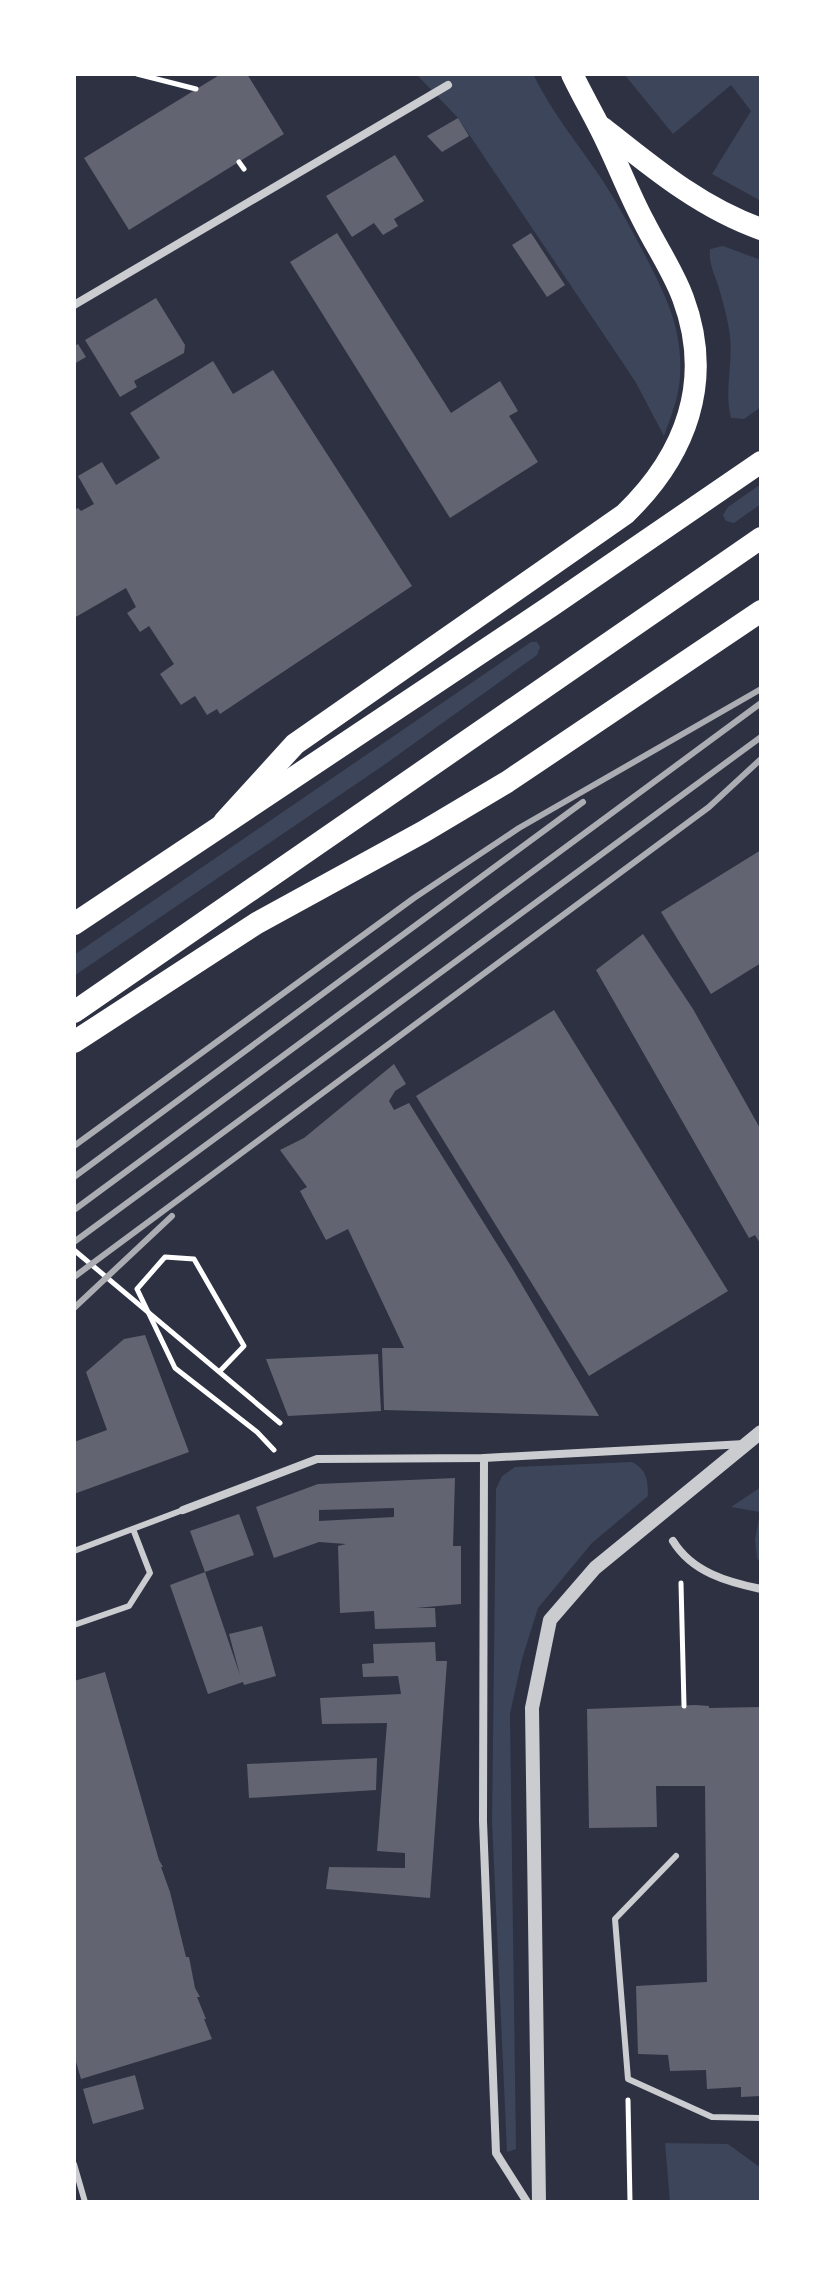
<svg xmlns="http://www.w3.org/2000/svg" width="835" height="2276" font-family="'Exo 2',sans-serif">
	<rect width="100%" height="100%" fill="#2d3142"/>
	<g fill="#3c4559">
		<path d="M422 74H533C552 113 579 145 603 181 620 207 634 234 648 261 668 300 683 332 680 377 679 397 671 416 664 436L635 381 458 118 418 76Z"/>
		<path d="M624 74H761V201L712 174 751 111 731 85 673 134Z"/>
		<path d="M723 246 761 260V407L744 419 731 418C724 392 733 363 730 336 728 321 724 306 720 292 716 276 708 265 710 249Z"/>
		<path d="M761 484V504L734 523 726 521 723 515 728 507Z"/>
		<path d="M531 642H537L540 647 537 655 384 765 74 976V955Z"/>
		<path d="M632 1462C647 1470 648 1480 648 1496L592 1543 538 1608 522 1659 510 1714 516 2149 507 2152 492 1821 496 1489 502 1476 515 1467Z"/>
		<path d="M761 1487V1561L757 1559 755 1540 760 1512 731 1507Z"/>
		<path d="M665 2143 728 2144 761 2168V2202H670Z"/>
	</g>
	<g fill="#626471" fill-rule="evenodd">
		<path d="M221 74H247L284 134 129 230 84 158Z"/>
		<path d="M458 118 469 136 442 152 427 136Z"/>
		<path d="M395 155 424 201 394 219 398 226 383 235 374 223 352 237 326 196Z"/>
		<path d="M337 233 451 413 500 381 518 411 509 416 538 462 450 518 290 262Z"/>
		<path d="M531 233 565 285 547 297 512 245Z"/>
		<path d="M156 298 185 345 184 353 134 381 137 387 120 397 85 340Z"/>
		<path d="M78 344 86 357 74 364V346Z"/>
		<path d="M213 361 233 394 273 370 412 586 220 714 217 709 207 715 195 696 181 705 160 674 174 664 149 626 140 632 127 613 136 607 126 588 74 618V510L78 508 81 511 94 504 78 476 102 462 116 485 160 458 130 413Z"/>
		<path d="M761 850V963L711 994 661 912Z"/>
		<path d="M643 934 693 1009 761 1130V1245L755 1235 749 1238 596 970Z"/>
		<path d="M554 1010 728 1291 589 1376 416 1096Z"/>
		<path d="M394 1064 406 1084 395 1091 389 1101 394 1110 409 1103 512 1268 599 1416 384 1410 382 1348H404L348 1229 326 1240 300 1191 307 1187 280 1150 304 1138Z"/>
		<path d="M145 1335 189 1452 74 1494V1442L107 1430 86 1372 124 1339Z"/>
		<path d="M378 1354 381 1411 288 1416 266 1359Z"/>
		<path d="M455 1478 453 1546H461V1604L416 1608H435L436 1627 375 1629 374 1611 340 1613 338 1546 346 1544 319 1542 274 1558 256 1507 318 1484ZM394 1508V1517L319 1521V1510Z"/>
		<path d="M239 1514 254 1555 205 1572 190 1531Z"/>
		<path d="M205 1572 240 1675 229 1634 262 1626 276 1676 244 1685 243 1682 208 1694 170 1585Z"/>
		<path d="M435 1642 436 1661H447L430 1898 326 1889 329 1867 405 1868V1853L377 1851 387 1723 322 1724 320 1698 401 1694 398 1676 363 1677 362 1664 374 1663 373 1644Z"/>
		<path d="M105 1672 159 1860 163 1867H161L170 1892 186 1957H189L195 1988 200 1997H197L206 2019H204L212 2039 81 2079 74 2055V1681Z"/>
		<path d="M696 1705 709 1706V1708L761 1707V2096L741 2097V2087L707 2089 706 2070 670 2071 668 2055 638 2054 636 1986 707 1982 705 1786H656L657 1827 589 1828 587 1709Z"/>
		<path d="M377 1758 376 1790 249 1798 247 1764Z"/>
		<path d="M135 2075 144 2109 93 2124 83 2089Z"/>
	</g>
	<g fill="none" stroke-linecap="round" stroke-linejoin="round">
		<g stroke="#fff" stroke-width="5">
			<path d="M137 74 196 89"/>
			<path d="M239 162 244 169"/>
			<path d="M74 1250 280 1423"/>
			<path d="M220 1371 244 1346 194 1259 165 1257 137 1289 175 1368 257 1432 274 1450"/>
			<path d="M681 1583 684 1706"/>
			<path d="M628 2100 630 2202"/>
		</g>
		<g stroke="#caccd0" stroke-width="6">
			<path d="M74 1551 183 1510"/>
			<path d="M74 1625 129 1606 150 1573 133 1529"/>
			<path d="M676 1856 615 1919 628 2079 712 2117 761 2118"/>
			<path d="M74 2164 85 2202"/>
		</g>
		<g stroke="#caccd0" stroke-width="8">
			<path d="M74 305 448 85"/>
			<path d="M484 1458 483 1821 496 2153 527 2202"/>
			<path d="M183 1510 317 1459 484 1458 745 1444"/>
			<path d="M673 1541C692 1572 727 1582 761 1589"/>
		</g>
		<path stroke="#caccd0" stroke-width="14" d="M539 2202 532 1708 550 1620 595 1568 761 1432"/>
		<g stroke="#fff" stroke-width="22">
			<path d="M603 128C652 167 701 208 761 229"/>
			<path d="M224 822 295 744 625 514C686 455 714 381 683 298 673 271 657 248 644 222 628 192 616 159 600 128 591 110 581 93 572 74"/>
			<path d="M74 924 551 606 761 462"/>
			<path d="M74 1012 761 538"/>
			<path d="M74 1042 257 923 423 832 507 782 761 611"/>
		</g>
		<g stroke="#abadb3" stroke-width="6">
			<path d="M74 1146 414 898 519 828 761 689"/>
			<path d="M74 1177 583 802"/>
			<path d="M74 1210 761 703"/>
			<path d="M74 1242 761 737"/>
			<path d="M74 1277 709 807 761 759"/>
			<path d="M74 1308 172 1216"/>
		</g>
	</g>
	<rect width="835" height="2276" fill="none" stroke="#ffffff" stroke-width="152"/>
</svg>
